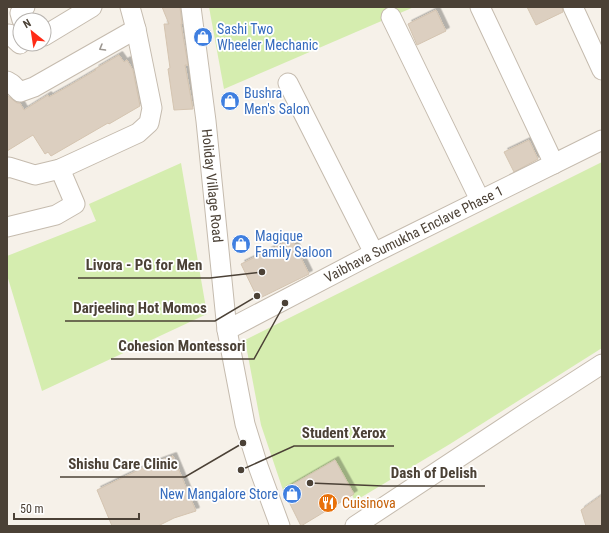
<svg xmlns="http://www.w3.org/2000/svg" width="609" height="533" font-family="'Roboto Condensed',sans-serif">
	<defs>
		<filter id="shadow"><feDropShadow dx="3.5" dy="-3.5" stdDeviation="0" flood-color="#0004"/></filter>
	</defs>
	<rect width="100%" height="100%" fill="#f6f1e9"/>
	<g fill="#d5edaf">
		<path d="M209 7H414L224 89Z"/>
		<path d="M602 162V348L450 444 355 501 335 460 283 490 261 425 245 340Z"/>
		<path d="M181 163 207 314 42 391 7 275V256L96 221 89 204Z"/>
	</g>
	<g fill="#dccfc0" stroke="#d4c4b0" filter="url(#shadow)">
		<path d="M162 7H180L182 24H181L188 65H185L193 109 174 110 168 69 170 68 164 24H169Z"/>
		<path d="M527 7H562L563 12 536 25Z"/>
		<path d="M436 10 446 31 417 45 408 24Z"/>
		<path d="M119 55 124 62 127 60 133 70 140 106 109 124 108 123 51 156 48 152 45 154 33 135 7 151V95L13 100 17 103H20L24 110 48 95 49 97 67 87 96 70 95 69Z"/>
		<path d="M529 140 538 159 514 172 504 152Z"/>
		<path d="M292 239 309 274 258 299 241 264Z"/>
		<path d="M173 456 196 511 174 518 158 526H112L97 490 151 464Z"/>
		<path d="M335 460 354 494 301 526 283 490Z"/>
		<path d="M602 495V526H586L581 510Z"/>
	</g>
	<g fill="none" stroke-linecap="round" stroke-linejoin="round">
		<g stroke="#c5bbae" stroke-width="21">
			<g id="minor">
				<path id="s1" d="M191 7 206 121 227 330 245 424 258 466 280 526"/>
				<path d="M480 7 554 164"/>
				<path d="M573 7 602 70"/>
				<path d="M391 17 480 200"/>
				<path d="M22 20 20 13 25 7"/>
				<path d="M7 36 9 34 20 44"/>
				<path d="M44 36 92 7"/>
				<path d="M7 81 12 84 20 92 34 87 136 29"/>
				<path d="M288 83 374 253"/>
				<path d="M7 168 9 167 35 175 60 169 138 133 149 123 152 108 136 29 130 7"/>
				<path d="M7 227 56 215 75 204 60 169"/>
				<path id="s2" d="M227 330 374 253 602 140"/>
				<path d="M355 526 526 413 602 364"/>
			</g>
		</g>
		<use href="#minor" stroke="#fff" stroke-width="19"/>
	</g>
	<defs><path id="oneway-chevron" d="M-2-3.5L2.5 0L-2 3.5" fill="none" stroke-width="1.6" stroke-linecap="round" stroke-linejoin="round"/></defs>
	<use stroke="#9c9690" href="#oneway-chevron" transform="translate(102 48) rotate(150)"/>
	<defs>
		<g id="shop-disc" transform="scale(1)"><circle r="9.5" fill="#3f7fe0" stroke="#fff"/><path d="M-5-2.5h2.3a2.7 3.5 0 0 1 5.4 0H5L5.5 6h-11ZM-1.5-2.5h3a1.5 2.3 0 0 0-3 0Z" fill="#fff"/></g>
		<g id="restaurant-disc" transform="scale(1)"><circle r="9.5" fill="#e8710a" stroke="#fff"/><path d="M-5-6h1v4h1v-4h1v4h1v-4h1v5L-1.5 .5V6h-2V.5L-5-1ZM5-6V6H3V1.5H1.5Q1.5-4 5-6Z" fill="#fff"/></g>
	</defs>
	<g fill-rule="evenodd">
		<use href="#shop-disc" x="203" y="37"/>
		<use href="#shop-disc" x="230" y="101"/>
		<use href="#shop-disc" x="241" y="244"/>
		<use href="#shop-disc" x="292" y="494"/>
		<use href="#restaurant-disc" x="328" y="503"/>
	</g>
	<g text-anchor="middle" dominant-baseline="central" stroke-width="3.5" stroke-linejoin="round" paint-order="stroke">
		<g font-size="14" fill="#366cbe" stroke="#fff" text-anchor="start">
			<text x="217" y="29">Sashi Two<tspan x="217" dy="16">Wheeler Mechanic</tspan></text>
			<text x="244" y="93">Bushra<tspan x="244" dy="16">Men's Salon</tspan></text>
			<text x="255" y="236">Magique<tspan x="255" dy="16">Family Saloon</tspan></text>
			<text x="278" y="494" text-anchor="end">New Mangalore Store</text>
		</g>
		<g font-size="14" fill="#4b4136" stroke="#fff">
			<text stroke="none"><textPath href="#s1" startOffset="180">Holiday Village Road</textPath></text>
			<text stroke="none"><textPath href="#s2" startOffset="210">Vaibhava Sumukha Enclave Phase 1</textPath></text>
		</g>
		<g font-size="14" fill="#c56008" stroke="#fff" text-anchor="start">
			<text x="342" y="503">Cuisinova</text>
		</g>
	</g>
	<path fill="none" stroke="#4b4136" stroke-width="1.5" d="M262 272L210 278H78M257 296L215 321H65M285 303L254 359H111M241 470L294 446H394M243 443L185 477H60M310 483L383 486H485"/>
	<g fill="#4b4136" stroke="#fff" stroke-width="1.5">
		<circle cx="262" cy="272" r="4"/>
		<circle cx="257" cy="296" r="4"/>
		<circle cx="285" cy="303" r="4"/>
		<circle cx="241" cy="470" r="4"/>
		<circle cx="243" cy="443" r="4"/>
		<circle cx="310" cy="483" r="4"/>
	</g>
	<g font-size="15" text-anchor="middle" font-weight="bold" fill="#4b4136" stroke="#fff" stroke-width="3.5" stroke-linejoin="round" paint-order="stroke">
		<text x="144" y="270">Livora - PG for Men</text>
		<text x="140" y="313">Darjeeling Hot Momos</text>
		<text x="182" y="351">Cohesion Montessori</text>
		<text x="344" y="438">Student Xerox</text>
		<text x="123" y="469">Shishu Care Clinic</text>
		<text x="434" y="478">Dash of Delish</text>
	</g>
	<rect width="609" height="533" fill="none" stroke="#4b4136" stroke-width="16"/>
	<g transform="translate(32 32) rotate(330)"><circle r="19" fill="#ffffff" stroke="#b7b3af"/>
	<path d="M0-3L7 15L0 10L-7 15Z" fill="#ff2b17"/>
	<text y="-6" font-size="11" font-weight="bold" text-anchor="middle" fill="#4b4136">N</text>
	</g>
	<path d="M14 513v6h125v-6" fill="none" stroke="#4b4136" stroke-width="2"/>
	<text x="20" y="513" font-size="12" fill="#4b4136" stroke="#ffffff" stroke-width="3" paint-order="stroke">50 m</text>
</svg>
